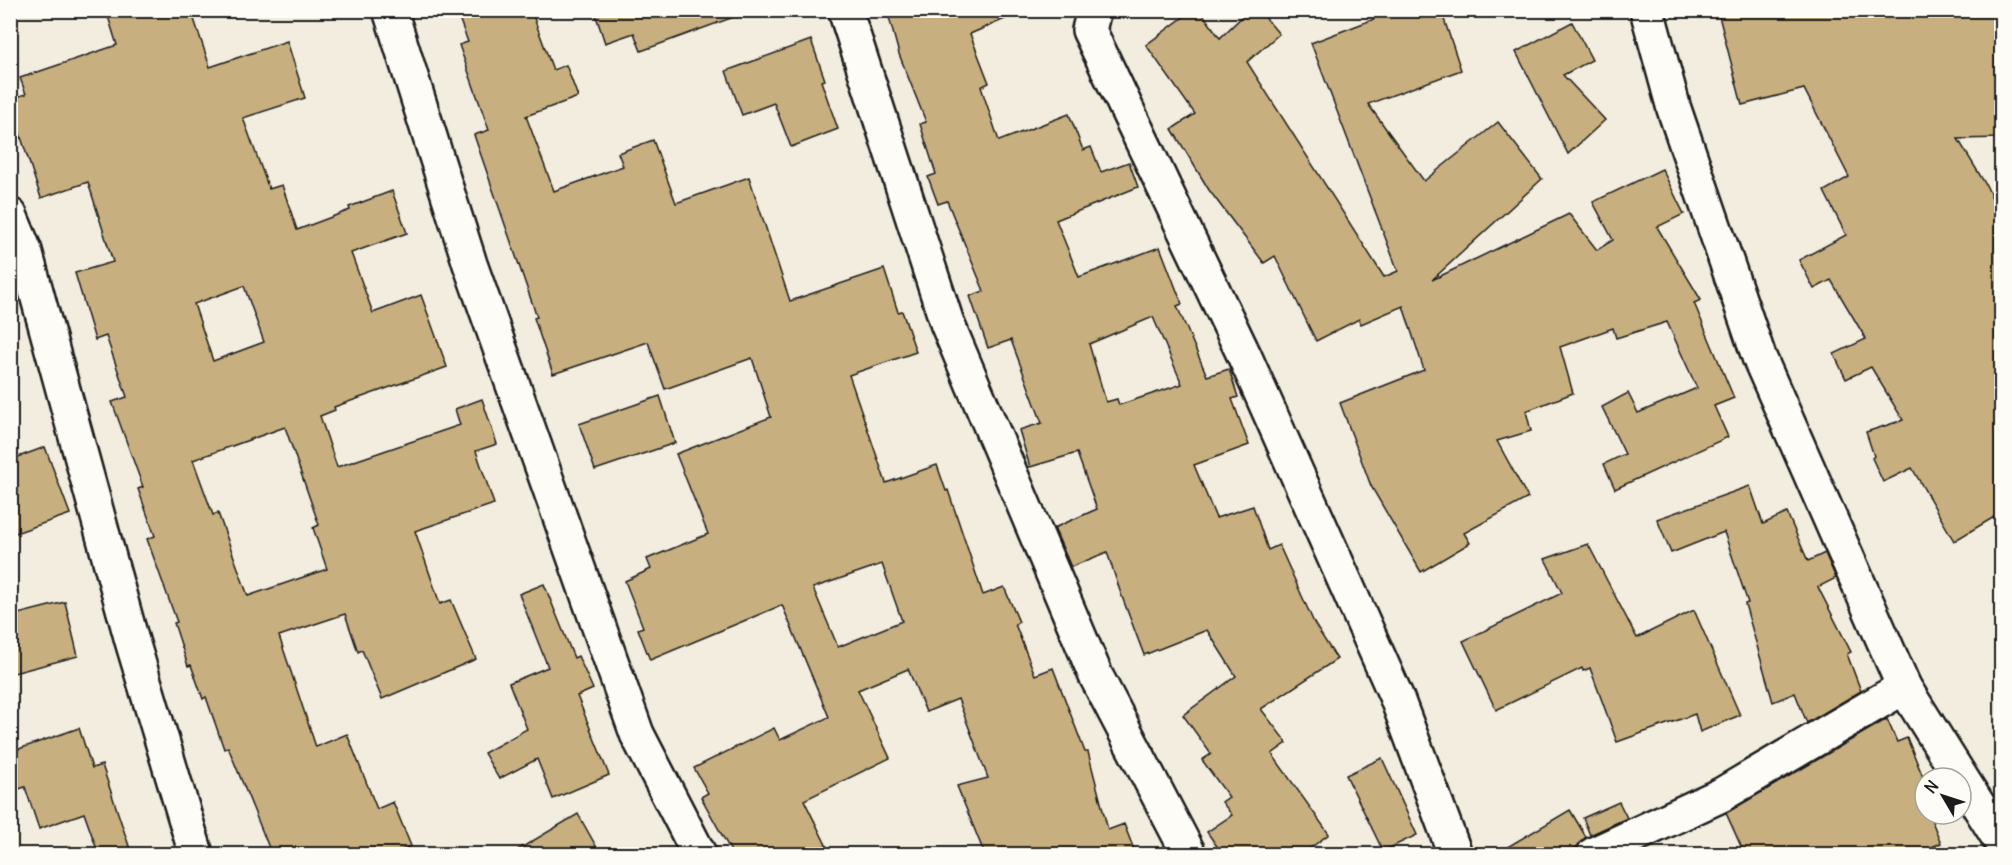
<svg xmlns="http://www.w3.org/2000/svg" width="2012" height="865" font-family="Delius,sans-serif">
	<rect width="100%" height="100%" fill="#f2eddf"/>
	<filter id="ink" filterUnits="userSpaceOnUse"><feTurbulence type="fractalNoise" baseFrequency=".0167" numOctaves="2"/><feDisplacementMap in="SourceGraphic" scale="12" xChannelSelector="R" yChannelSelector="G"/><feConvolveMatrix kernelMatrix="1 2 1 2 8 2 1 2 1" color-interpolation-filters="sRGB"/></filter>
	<g filter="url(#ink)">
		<g fill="#c8af7f" stroke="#1c1c1c" stroke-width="1.5" fill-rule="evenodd">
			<path d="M106 10H191L210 67 287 41 305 98 243 118 269 189 282 185 297 230 350 210 349 207 392 191 407 233 351 253 373 313 421 295 447 367 334 407 335 410 320 416 337 467 460 425 455 409 482 399 497 444 476 451 494 504 415 531 440 604 451 600 476 659 382 699 362 650 358 652 345 614 279 636 316 747 347 734 377 809 393 802 411 846 390 855H272L228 747 224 749 206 697 203 699 191 665 188 666 174 623 177 622 147 539 155 536 138 489 143 487 112 402 127 397 106 336 95 340 75 273 113 262 88 182 41 198 17 125 10 127V99L26 94 20 78 117 45ZM244 286 264 342 213 361 194 304ZM285 427 319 525 313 528 327 569 248 596 218 513 213 515 193 460Z"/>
			<path d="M456 10H531L553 70 566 65 578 97 526 116 554 191 623 166 618 153 653 140 676 203 749 177 790 301 884 269 898 312 902 311 916 352 849 375 886 483 937 465 946 491 948 490 983 595 1004 587 1019 622 1015 624 1035 675 1053 668 1085 752H1088L1108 830 1124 824 1136 855H985L957 786 988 778 958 699 926 712 908 669 858 690 890 758 804 800 831 855H733L701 797 708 793 694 768 774 728 780 740 829 717 782 605 650 660 638 629 643 627 625 581 651 569 647 559 708 534 676 454 771 417 752 358 665 389 648 342 553 374 534 318 537 317 474 135 489 130 459 45 468 42ZM882 564 902 621 838 647 813 588Z"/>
			<path d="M594 10H742V14L641 51 634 33 605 43Z"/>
			<path d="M887 10H1026L970 34 989 83 981 87 999 141 1069 114 1083 150 1091 147 1101 172 1129 162 1138 187 1056 220 1079 277 1160 247 1182 304 1177 306 1207 376 1229 369 1238 397 1232 399 1249 445 1194 465 1216 518 1253 506 1268 550 1279 545 1315 625 1337 659 1261 709 1287 743 1272 754 1329 834 1301 855H1223L1207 832 1232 815 1222 802 1229 797 1202 760 1211 754 1183 715 1236 676 1207 630 1144 655 1121 594 1107 552 1071 567 1054 528 1097 509 1077 453 1030 467 1019 430 1042 423 1011 340 988 348 970 296 984 291 947 201 938 204 928 177 936 174 920 124 926 122 899 54ZM1153 317 1182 384 1119 405 1117 399 1106 402 1089 344Z"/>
			<path d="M1193 10H1200L1220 38 1249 10H1259L1279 34 1247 62 1384 277 1398 271 1311 43 1374 19 1371 10H1441L1461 70 1368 104 1424 181 1498 122 1542 179 1432 280 1569 214 1597 250 1613 240 1593 202 1662 169 1684 214 1657 227 1701 300 1694 303 1734 398 1714 406 1728 437 1615 489 1604 464 1625 454 1602 407 1628 393 1638 413 1697 388 1667 322 1616 338 1613 328 1560 347 1573 393 1526 411 1531 431 1497 441 1528 498 1464 533 1470 543 1421 572 1371 486 1340 403 1424 370 1403 306 1361 324 1359 319 1316 341 1275 256 1264 263 1209 190 1172 129 1195 114 1146 45Z"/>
			<path d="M1737 10H2001V138L1958 139 1986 185 2001 217V513L1954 541 1912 468 1883 482 1872 458 1874 456 1866 432 1903 420 1871 367 1846 379 1834 354 1866 339 1831 280 1814 289 1799 260 1846 235 1824 191 1849 177 1804 89 1742 105 1719 16Z"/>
			<path d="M1572 22 1592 60 1563 75 1605 120 1568 154 1516 52Z"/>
			<path d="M811 40 825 80 821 81 838 129 791 147 774 103 742 115 726 71Z"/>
			<path d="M660 396 675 443 595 470 579 424Z"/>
			<path d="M45 447 70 514 10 535V460Z"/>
			<path d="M1750 486 1763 524 1787 513 1808 561 1825 553 1836 578 1818 587 1851 652 1847 654 1861 691 1807 723 1795 693 1773 702 1745 604 1748 603 1724 532 1671 553 1657 519Z"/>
			<path d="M1588 544 1637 638 1694 610 1740 715 1700 732 1695 714 1617 742 1590 668 1583 671 1582 668 1496 710 1463 641 1562 593 1545 559Z"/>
			<path d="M544 584 574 658 578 656 593 689 577 696 609 775 553 799 537 759 499 779 484 753 527 729 509 683 548 667 519 594Z"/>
			<path d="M65 602 78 656 10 674V616Z"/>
			<path d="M1887 719 1897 742 1907 738 1925 782V814H1929L1941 843 1913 855H1745L1726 813Z"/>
			<path d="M79 728 92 768 102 765 132 855H99L84 813 39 829 25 787 10 792V752Z"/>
			<path d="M1382 758 1417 835 1383 851 1346 775Z"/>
			<path d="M1619 802 1627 818 1590 835 1583 818Z"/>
			<path d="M1570 810 1586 837 1577 847 1564 855H1494Z"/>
			<path d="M578 814 601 855H509Z"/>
		</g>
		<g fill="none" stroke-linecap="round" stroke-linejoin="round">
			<g stroke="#1c1c1c" stroke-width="38">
				<g id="street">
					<path d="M390 10 470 264 637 734 699 854"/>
					<path d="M845 10 947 323 1096 676 1189 854"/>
					<path d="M1094 10 1089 30 1244 355 1396 696 1455 854"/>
					<path d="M1647 10 1674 109 1759 357 1904 687 2002 843"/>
					<path d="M10 215 25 251 132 641 196 854"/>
					<path d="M1594 854 1721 795 1904 687"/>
				</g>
			</g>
			<use href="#street" stroke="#fdfcf7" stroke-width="33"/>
		</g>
	</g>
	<rect width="2012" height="865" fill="none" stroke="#fdfcf7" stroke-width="36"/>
	<rect x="18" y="18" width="1976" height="829" fill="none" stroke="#1c1c1c" stroke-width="2" filter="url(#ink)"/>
	<g transform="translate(1943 796) rotate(309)"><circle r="28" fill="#fdfcf7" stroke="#a3a29f" stroke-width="1.5"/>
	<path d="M0-4.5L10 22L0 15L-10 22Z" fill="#1c1c1c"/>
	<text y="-9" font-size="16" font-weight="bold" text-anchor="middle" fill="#1c1c1c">N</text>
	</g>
</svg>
